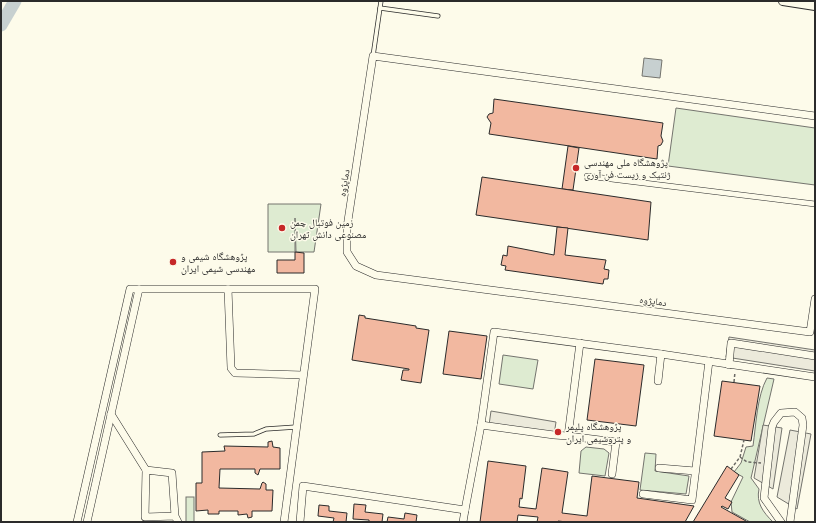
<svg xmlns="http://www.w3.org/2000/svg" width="816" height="523" font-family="Helvetica,'Noto Naskh Arabic',sans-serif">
	<rect width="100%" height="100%" fill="#fdfbea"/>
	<g fill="#deebd1" stroke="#74746e">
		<path d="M676 108 815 128V185L668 166Z"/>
		<path d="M268 204H321L314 252H296L295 218V252H268Z"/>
		<path d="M503 355 538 360 533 389 499 384Z"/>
		<path d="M767 378 774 379 751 478 759 489C756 503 763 512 773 522H750L732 512 731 502 743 477 734 472 741 463 746 447 753 446C756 425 757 396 767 378Z"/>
		<path d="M586 447 604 449 609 453 605 476 579 473 581 451Z"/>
		<path d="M645 453 656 454 655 471 689 476 686 494 640 490Z"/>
		<rect x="186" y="497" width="8" height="25"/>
	</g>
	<g fill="#eceadb" stroke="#74746e">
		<path d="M729 337 815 350V371L726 357Z"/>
		<path d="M491 411 556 422 554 435 489 425Z"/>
		<path d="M763 425 782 428 773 489 754 478Z"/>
		<path d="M790 430 811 434 797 509 777 497Z"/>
	</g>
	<path fill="#c7d0d0" stroke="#74746e" d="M644 58 662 60 660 78 642 76Z"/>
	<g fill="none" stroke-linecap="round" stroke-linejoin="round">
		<path stroke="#c7d0d0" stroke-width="13" d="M1 25 15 1"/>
	</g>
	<g fill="#f2b8a0" stroke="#2b2b2b">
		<path d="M494 99 663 123 661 136 663 141 661 145 658 146 657 159 489 134 491 123 487 117 489 114 493 113Z"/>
		<path d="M568 146 579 148 573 190 562 189Z"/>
		<path d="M482 177 651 202 648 240 476 215Z"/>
		<path d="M557 227 568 228 565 255 606 260 604 269 609 270 608 279H604L603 284 505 270 506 266 501 265 503 255 507 256 508 246 554 255Z"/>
		<path d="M295 252 304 253V273H277V260H295Z"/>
		<path d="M359 315 365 316V318L416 326V328L429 330 421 383 401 380 403 370H409V369L352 360Z"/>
		<path d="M449 331 487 336 481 379 443 374Z"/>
		<path d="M595 359 644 365 636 426 587 420Z"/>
		<path d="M722 381 760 386 751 441 714 436Z"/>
		<path d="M272 441 273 447 280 448V469H260L258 475 255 473V469H220L219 488 260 489 262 483 263 482 266 484V490H273L272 511H252V517L248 518 247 514 238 515V511H219V514H208V510L196 511V483H202V452L225 451 224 446 268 447V442Z"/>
		<path d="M488 461 526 466 522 499 520 498 519 507 536 509 542 468 568 472 562 513 587 516 592 476 639 482 637 498 694 506 685 522H567L558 521V522H537L538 517 518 515 517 522H480Z"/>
		<path d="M727 466 739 475 725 498 732 502 728 509 722 506 721 507 746 521 745 522H693Z"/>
		<path d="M354 504 366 505 365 512 383 514 382 522H369V520L353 519Z"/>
		<path d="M319 505 329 506V511L347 513 346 522H333L334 518 318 516Z"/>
		<path d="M405 513 417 515 416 522H387L388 517 404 519Z"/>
	</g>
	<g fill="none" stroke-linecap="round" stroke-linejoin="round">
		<g stroke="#2b2b2b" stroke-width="5">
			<g id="service">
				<path d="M380 8 438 16"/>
				<path d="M373 56 381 1"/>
				<path d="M220 435 254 434 266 429 296 427"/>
			</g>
		</g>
		<g stroke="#2b2b2b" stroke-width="6">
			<path id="pedestrian" d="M587 176 815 204"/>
		</g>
		<g stroke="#2b2b2b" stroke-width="8">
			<g id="minor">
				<path d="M815 116 373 56 347 227V252L356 266 376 275 810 332 815 299"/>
				<path d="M228 289 231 368 235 373 303 375"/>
				<path d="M580 343 568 436 616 442 612 474"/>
				<path d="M729 365 731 343 815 356"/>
				<path d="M658 381 661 354"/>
				<path d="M111 414 146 470"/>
				<path d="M481 425 554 435 568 436"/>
				<path d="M659 468 695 471"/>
				<path d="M643 494 692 500 709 361"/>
				<path d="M175 516 145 517 146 470 172 473 175 516 178 522"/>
				<path d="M77 522 130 289H315L284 522"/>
				<path d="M87 522 139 289"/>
				<path d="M300 522 303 486 465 510 481 425 494 332 661 354 815 377"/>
				<path d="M463 522 465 510"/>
				<path d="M781 522 764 498 772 427 774 422 781 413 795 412 802 418 803 425 790 522"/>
			</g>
		</g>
		<g stroke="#2b2b2b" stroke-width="10">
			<path id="tertiary" d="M783 1 815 6"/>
		</g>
		<g stroke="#6a6964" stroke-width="1.5" stroke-dasharray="3 2" stroke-linecap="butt">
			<path d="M734 382 735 372"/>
			<path d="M740 457 747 462 761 463"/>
			<path d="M731 469 740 457 744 440"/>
		</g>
		<use href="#service" stroke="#fdfbea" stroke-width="3.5"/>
		<use href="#pedestrian" stroke="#fdfbea" stroke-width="5"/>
		<use href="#minor" stroke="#fdfbea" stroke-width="7"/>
		<use href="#tertiary" stroke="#fdfbea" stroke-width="8"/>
	</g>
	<g fill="#c62828" stroke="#fdfbea" stroke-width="1.5">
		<circle cx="576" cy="168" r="4"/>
		<circle cx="282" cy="228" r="4"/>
		<circle cx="173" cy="262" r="4"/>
		<circle cx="558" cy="432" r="4"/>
	</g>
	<g text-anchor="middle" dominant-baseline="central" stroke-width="3" stroke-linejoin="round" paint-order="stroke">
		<g font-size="10" fill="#2b2b2b" stroke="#fdfbea" text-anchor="start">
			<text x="584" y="162">پژوهشگاه ملی مهندسی<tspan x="584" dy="12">ژنتیک و زیست فن آوری</tspan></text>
			<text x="290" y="222">زمین فوتبال چمن<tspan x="290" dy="12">مصنوعی دانش تهران</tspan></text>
			<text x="181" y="256">پژوهشگاه شیمی و<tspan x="181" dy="12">مهندسی شیمی ایران</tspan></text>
			<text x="566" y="426">پژوهشگاه پلیمر<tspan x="566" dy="12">و پتروشیمی ایران</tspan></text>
		</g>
		<g font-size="10" fill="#2b2b2b" stroke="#fdfbea">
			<text transform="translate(344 183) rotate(-81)">دماپژوه</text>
			<text transform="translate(653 301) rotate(7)">دماپژوه</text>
		</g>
	</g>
	<rect width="816" height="523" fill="none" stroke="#2b2b2b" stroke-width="4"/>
</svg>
